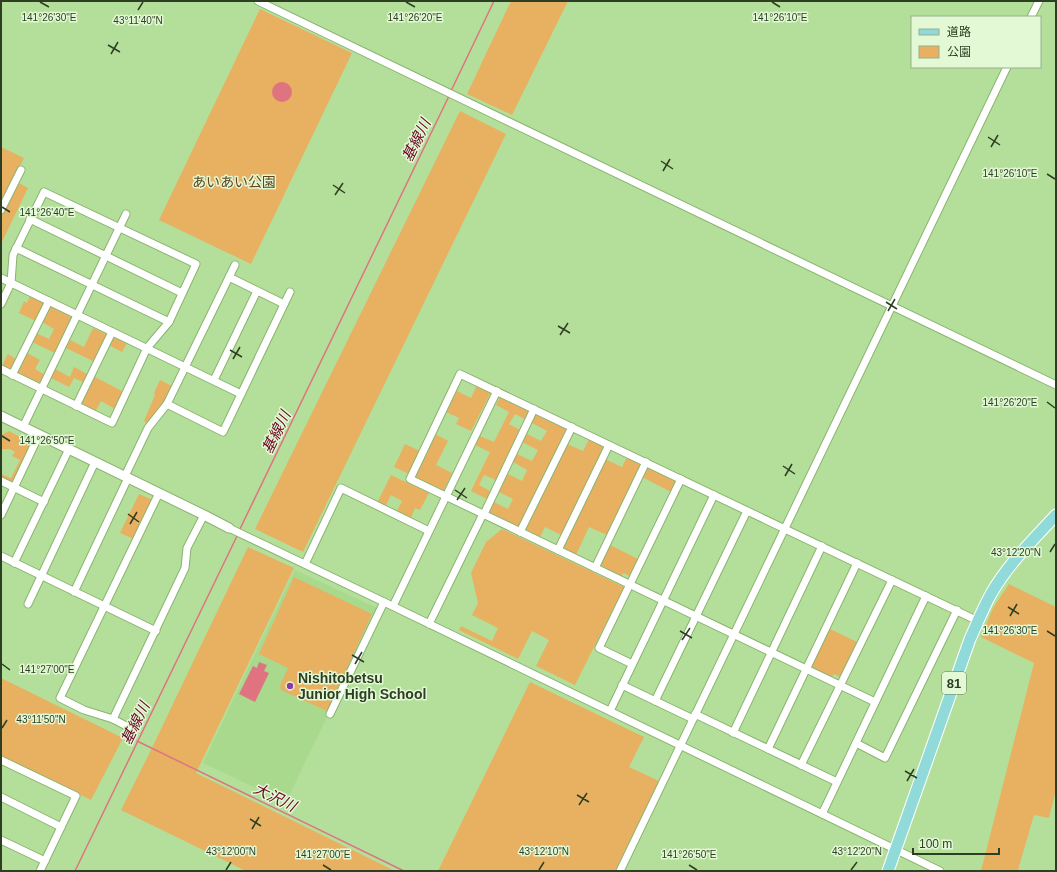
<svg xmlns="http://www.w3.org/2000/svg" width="1057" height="872" font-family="Helvetica,'Noto Sans JP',sans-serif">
	<rect width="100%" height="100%" fill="#b4df9a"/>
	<path fill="#a9d98c" d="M295 570 379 609 286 802 203 763Z"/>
	<g fill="#e8b061">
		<path d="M511 1H568L512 115 467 94Z"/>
		<path d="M260 9 352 53 251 264 159 220Z"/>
		<path d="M460 111 506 134 303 552 255 529Z"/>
		<path d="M1 147 24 158 1 204Z"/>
		<path d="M17 182 28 188 1 244V215Z"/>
		<path d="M30 296 44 303 36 321 19 313 24 301 27 303Z"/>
		<path d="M50 306 73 318 55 353 32 342 36 333 49 339 54 329 42 322Z"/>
		<path d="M93 328 108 335 95 362 66 348 70 340 84 347Z"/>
		<path d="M116 338 127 343 122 352 109 345 112 339Z"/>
		<path d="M27 353 40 360 35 369 45 375 40 386 16 374Z"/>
		<path d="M8 354 17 360 12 370 9 371 2 366Z"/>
		<path d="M74 367 89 375 85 383 74 378 69 387 51 378 55 369 70 377Z"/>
		<path d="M93 376 124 392 115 409 101 401 95 412 79 404Z"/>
		<path d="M160 380 172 386 164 403 147 423 144 421 155 395 154 393Z"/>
		<path d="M477 385 491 392 471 431 456 424 459 418 446 412 457 391 471 398Z"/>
		<path d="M500 397 529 411 525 419 515 414 509 424 520 430 496 480 484 475 479 485 490 491 487 499 471 491 490 452 475 445 480 436 494 442 509 412 496 405Z"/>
		<path d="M536 413 568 429 519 527 489 512 494 502 508 509 513 499 499 492 508 474 522 481 527 470 513 462 517 454 532 461 538 450 522 442 527 434 541 441 547 431 532 423Z"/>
		<path d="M9 431 31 443 33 445 12 484 1 479V474L11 478 20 460 12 456 15 452 10 449H1V435Z"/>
		<path d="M435 434 448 441 436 465 452 473 443 492 414 478Z"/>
		<path d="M589 439 604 447 561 535 545 527 540 537 525 529 567 444 583 451Z"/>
		<path d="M405 444 420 451 409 474 394 467Z"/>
		<path d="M627 457 641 464 607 535 589 527 576 555 563 548 605 459 622 467Z"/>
		<path d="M647 467 676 482 671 492 642 477Z"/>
		<path d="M391 475 429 493 420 510 415 508 410 520 396 513 402 501 391 495 385 507 377 503Z"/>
		<path d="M139 494 153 500 134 539 120 533Z"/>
		<path d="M502 529 624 587 575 685 536 666 549 640 532 631 518 659 459 630 461 626 492 641 498 628 472 615 478 603 471 573 486 542Z"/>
		<path d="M610 545 638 559 630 576 623 573 622 576 602 566 601 564Z"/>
		<path d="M248 547 294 568 196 773 395 871H246L121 810 150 752Z"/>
		<path d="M294 577 372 614 327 711 281 690 280 686 288 668 259 654Z"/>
		<path d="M1009 584 1056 607V790L1049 818 1034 815 1018 870 1020 871H981L1034 663 981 637 993 608Z"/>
		<path d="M830 629 857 642 840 677 834 674 832 677 813 668 812 666Z"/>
		<path d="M1 678 123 738 91 800 1 756Z"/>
		<path d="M530 682 644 737 629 767 659 781 615 871H438Z"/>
	</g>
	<g fill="#df7480">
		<circle cx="282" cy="92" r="10"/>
		<path d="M259 662 267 665 264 671 269 673 255 702 239 694 253 666 257 668Z"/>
	</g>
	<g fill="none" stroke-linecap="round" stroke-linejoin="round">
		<g stroke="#df7480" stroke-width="1.5">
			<path d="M451 91 494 1"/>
			<path d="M239 531 449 96"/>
			<path d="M137 741 404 871"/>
			<path d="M75 871 238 534"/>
		</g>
		<g stroke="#8ab470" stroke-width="9">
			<g id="street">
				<path d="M258 1 1056 385"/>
				<path d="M1031 17 1039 1"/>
				<path d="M1 210 21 170"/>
				<path d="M30 219 182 293"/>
				<path d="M16 248 169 322"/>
				<path d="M229 277 284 304"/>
				<path d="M1 278 241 394"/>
				<path d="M1 304 11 283 13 255 44 192 196 264 169 322 147 348 112 423 1 369"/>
				<path d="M12 375 49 301"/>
				<path d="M214 380 257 291"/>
				<path d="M167 404 223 432 290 292"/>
				<path d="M76 406 112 332"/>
				<path d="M23 427 126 214"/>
				<path d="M125 476 148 428 167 404 235 265"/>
				<path d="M1 481 44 502"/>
				<path d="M1 515 39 435"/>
				<path d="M229 528 384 602 940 871"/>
				<path d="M520 532 572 427"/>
				<path d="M558 550 609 445"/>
				<path d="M1 556 156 631"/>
				<path d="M14 563 69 449"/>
				<path d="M305 564 341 488 429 531"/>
				<path d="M595 568 646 462"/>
				<path d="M74 592 128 478"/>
				<path d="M28 604 95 462"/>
				<path d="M393 606 497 391"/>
				<path d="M429 624 481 518 484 514 534 409"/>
				<path d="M632 664 599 648 681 479"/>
				<path d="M622 685 693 719"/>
				<path d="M655 701 747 511"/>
				<path d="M875 702 410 479 460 374 978 621"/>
				<path d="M610 711 714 495"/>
				<path d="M330 714 384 602"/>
				<path d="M695 714 837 782"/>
				<path d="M113 719 185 568 187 548 204 515"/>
				<path d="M130 728 113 719 84 710 60 698 159 493"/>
				<path d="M733 733 822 546"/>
				<path d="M856 743 885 758 957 610"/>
				<path d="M768 749 857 563"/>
				<path d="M1 760 76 796 40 871"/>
				<path d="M801 765 892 580"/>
				<path d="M1 797 61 827"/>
				<path d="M822 814 926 596"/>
				<path d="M1 840 45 861"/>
				<path d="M620 871 1007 67"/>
			</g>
		</g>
		<g stroke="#8ab470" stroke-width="11">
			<path id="secondary" d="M1 416 204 515 229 528"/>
		</g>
		<g stroke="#fff" stroke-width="13">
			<path id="primary" d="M888 871 970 639C977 624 983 608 991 594 1008 564 1033 540 1056 515"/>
		</g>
		<use href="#street" stroke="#fff" stroke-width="7"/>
		<use href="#secondary" stroke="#fff" stroke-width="9"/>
		<use href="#primary" stroke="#90dada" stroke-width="11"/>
	</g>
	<path fill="none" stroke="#2d3e22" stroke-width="1.5" d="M40 2 49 7M406 2 415 7M772 2 780 7M138 10 143 2M108 45 120 52M111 54 118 42M988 137 1000 145M991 147 998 135M661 161 673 169M663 171 670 159M1047 174 1055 179M333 185 345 193M335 195 343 183M2 207 10 212M886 302 897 309M888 311 895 299M558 326 570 333M560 335 568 323M230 350 242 357M233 359 240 347M1047 402 1055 408M2 436 10 441M783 466 795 474M785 476 792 464M455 490 467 498M457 500 465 488M128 514 139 522M130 524 137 512M1050 552 1055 544M1008 607 1019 614M1010 616 1017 604M680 631 692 638M1047 631 1055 636M682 640 690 628M352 655 364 662M2 664 10 670M355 664 362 652M2 728 7 720M905 771 917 778M907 781 914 769M577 795 589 802M579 805 587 793M250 819 261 826M252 829 259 817M323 865 331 870M689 865 697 870M226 870 231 862M539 870 544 862M851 870 857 862"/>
	<circle fill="#893aab" stroke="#e3f9d6" stroke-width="1.5" cx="290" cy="686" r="4"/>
	<g text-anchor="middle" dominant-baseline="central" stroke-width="3" stroke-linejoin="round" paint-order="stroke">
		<rect fill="#e3f9d6" stroke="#647658" stroke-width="1" x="942" y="672" width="24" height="22" rx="3"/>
		<g font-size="13" font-weight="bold" fill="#2d3e22">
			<text x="954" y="683">81</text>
		</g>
		<g font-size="14" fill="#5f441d" stroke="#e3f9d6">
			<text x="234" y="182">あいあい公園</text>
		</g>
		<g font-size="14" font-weight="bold" fill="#2d3e22" stroke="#e3f9d6" text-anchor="start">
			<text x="298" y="678">Nishitobetsu<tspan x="298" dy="16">Junior High School</tspan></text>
		</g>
		<g font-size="15" font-style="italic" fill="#6b0422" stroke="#e3f9d6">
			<text transform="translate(416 140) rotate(-64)">基線川</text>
			<text transform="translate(276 432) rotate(-64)">基線川</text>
			<text transform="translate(135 723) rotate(-64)">基線川</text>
			<text transform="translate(275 797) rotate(26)">大沢川</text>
		</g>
	</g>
	<g font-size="10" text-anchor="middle" fill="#2d3e22" stroke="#e3f9d6" stroke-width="3" stroke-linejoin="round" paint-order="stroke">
		<text x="415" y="21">141°26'20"E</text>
		<text x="49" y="21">141°26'30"E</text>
		<text x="780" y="21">141°26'10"E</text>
		<text x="138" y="24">43°11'40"N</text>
		<text x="1010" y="177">141°26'10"E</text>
		<text x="47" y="216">141°26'40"E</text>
		<text x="1010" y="406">141°26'20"E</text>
		<text x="47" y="444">141°26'50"E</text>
		<text x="1016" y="556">43°12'20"N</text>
		<text x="1010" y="634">141°26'30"E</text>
		<text x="47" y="673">141°27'00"E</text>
		<text x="41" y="723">43°11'50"N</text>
		<text x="231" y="855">43°12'00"N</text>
		<text x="544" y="855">43°12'10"N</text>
		<text x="857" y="855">43°12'20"N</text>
		<text x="323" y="858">141°27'00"E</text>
		<text x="689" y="858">141°26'50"E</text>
	</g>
	<rect width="1057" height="872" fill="none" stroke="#2d3e22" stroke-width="4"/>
	<rect x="911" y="16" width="130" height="52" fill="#e3f9d6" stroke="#9aae8e"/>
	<rect x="919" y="29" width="20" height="6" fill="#90dada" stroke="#9aae8e"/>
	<text x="947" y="36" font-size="12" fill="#2d3e22">道路</text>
	<rect x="919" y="46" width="20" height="12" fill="#e8b061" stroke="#9aae8e"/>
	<text x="947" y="56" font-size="12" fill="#2d3e22">公園</text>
	<path d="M913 848v6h86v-6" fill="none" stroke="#2d3e22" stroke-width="2"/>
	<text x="919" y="848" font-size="12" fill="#2d3e22" stroke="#e3f9d6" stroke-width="3" paint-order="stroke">100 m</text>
</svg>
